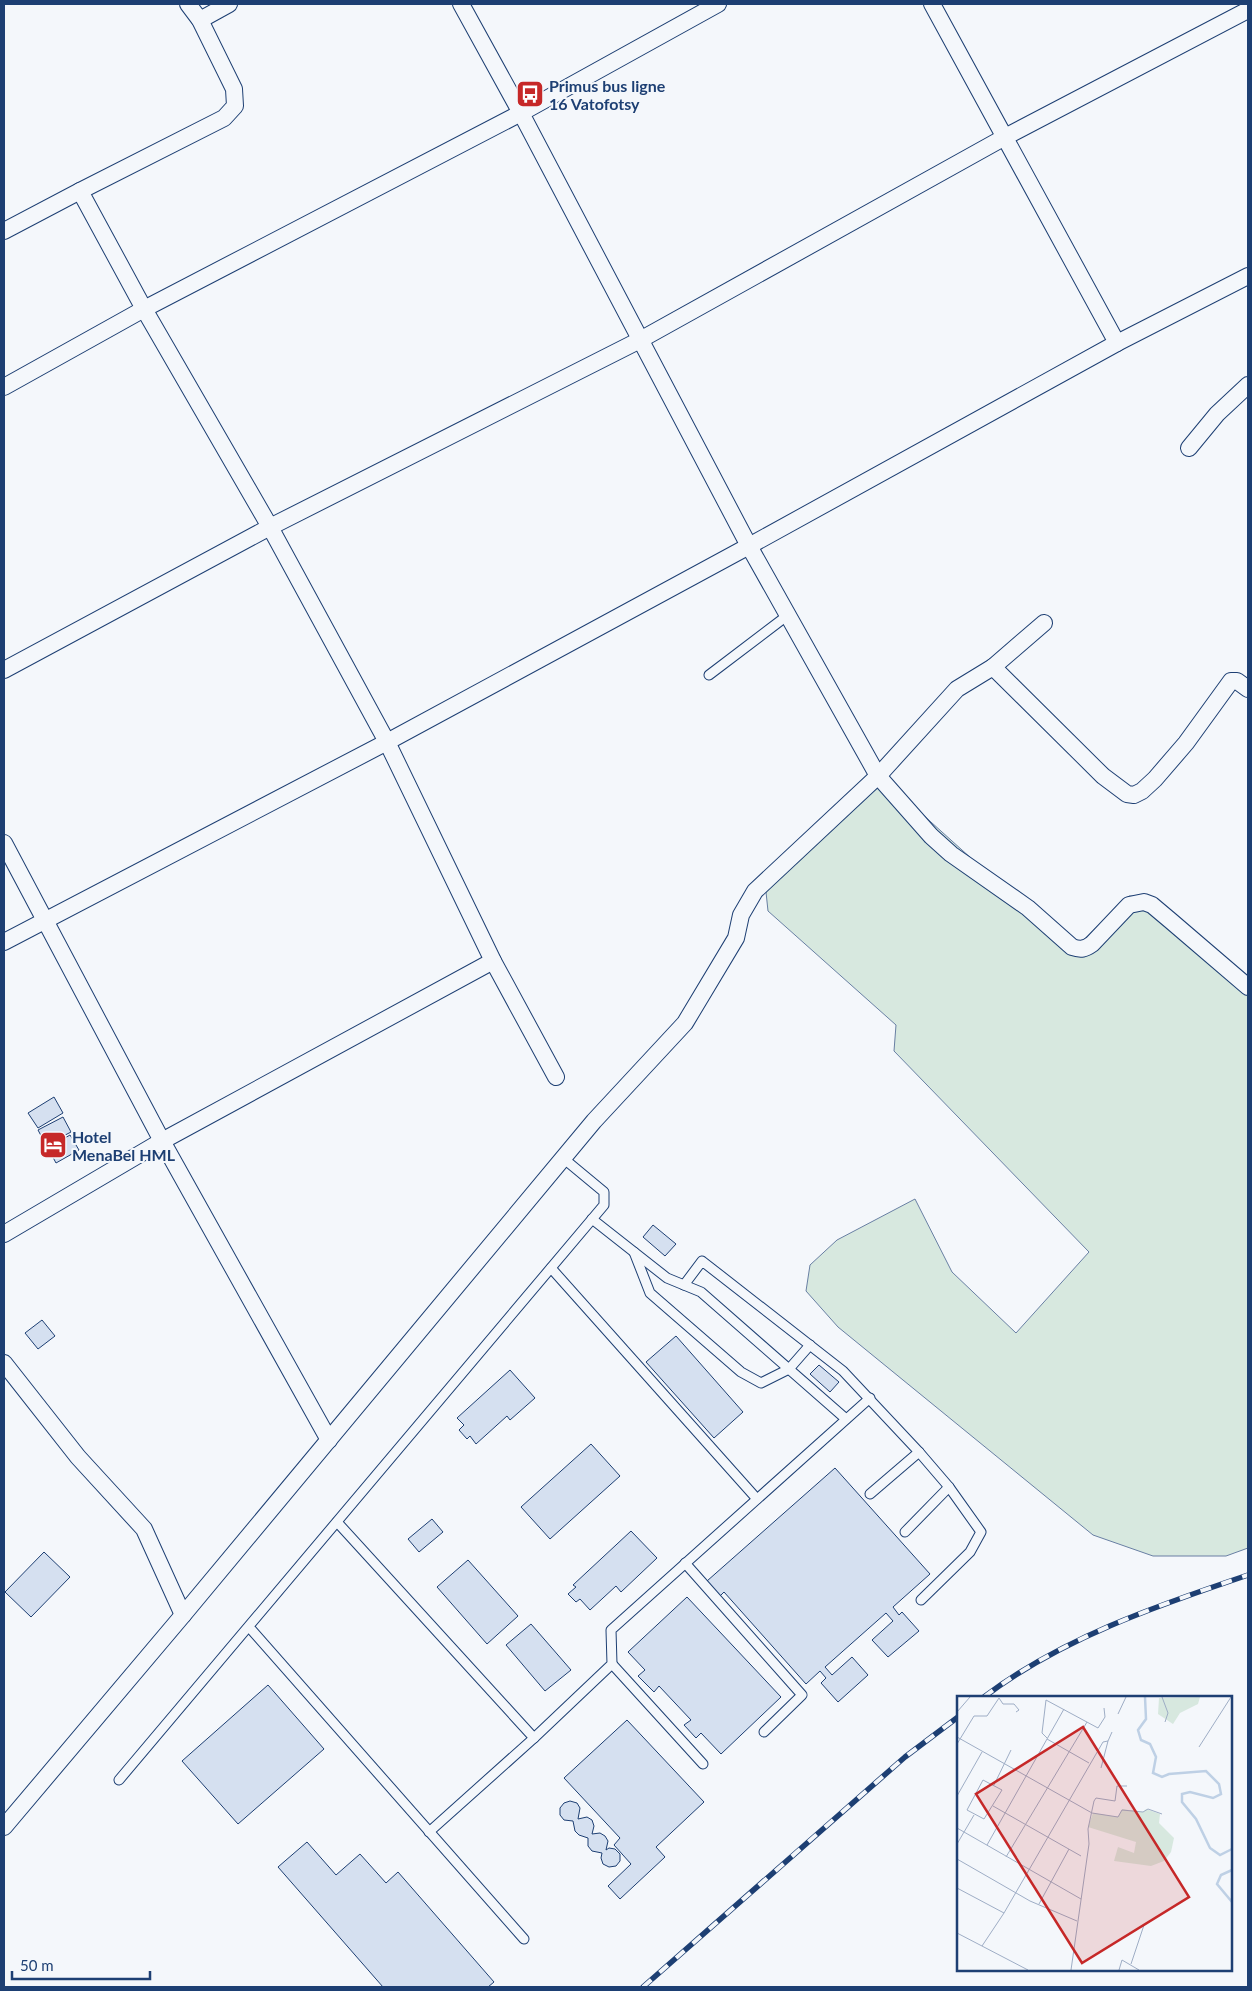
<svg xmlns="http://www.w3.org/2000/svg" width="1252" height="1991" font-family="Lato,sans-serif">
	<rect width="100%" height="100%" fill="#f4f7fb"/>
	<path fill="#d7e8df" stroke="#687fa3" d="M881 777 1073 950 1129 896 1149 897 1248 983V1548L1226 1556H1153L1093 1535 838 1327 806 1291 810 1265 837 1240 915 1199 952 1272 1016 1333 1089 1252 894 1051 896 1025 768 911 766 892 769 876Z"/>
	<g fill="#d5e0f0" stroke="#1d3f73">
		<path d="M54 1097 63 1113 38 1128 28 1113Z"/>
		<path d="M63 1117 71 1132 46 1145 38 1130Z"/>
		<path d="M70 1135 79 1150 56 1163 48 1148Z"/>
		<path d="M653 1225 676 1244 665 1256 643 1237Z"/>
		<path d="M42 1320 55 1336 38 1349 25 1333Z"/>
		<path d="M676 1336 743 1412 714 1438 646 1362Z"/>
		<path d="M819 1365 839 1382 830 1392 810 1374Z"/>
		<path d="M510 1370 535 1398 510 1420 507 1416 476 1444 470 1436 467 1439 459 1430 464 1425 457 1418Z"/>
		<path d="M591 1444 620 1476 550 1539 521 1507Z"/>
		<path d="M835 1468 930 1574 893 1607 899 1615 902 1612 919 1631 888 1657 872 1640 893 1621 886 1613 825 1667 832 1675 852 1657 868 1675 838 1702 821 1683 826 1678 820 1671 806 1684 724 1592 720 1596 707 1581Z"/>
		<path d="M432 1519 443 1532 419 1552 408 1539Z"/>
		<path d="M631 1531 657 1558 621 1592 616 1586 590 1610 580 1599 576 1602 568 1594 576 1587 573 1585Z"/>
		<path d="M44 1552 70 1577 31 1617 5 1592Z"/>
		<path d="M468 1560 518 1616 487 1644 437 1587Z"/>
		<path d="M687 1597 781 1697 721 1754 701 1733 696 1738 684 1725 691 1720 659 1686 654 1692 638 1676 645 1670 628 1652Z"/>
		<path d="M531 1624 571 1670 545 1691 506 1645Z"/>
		<path d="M268 1685 324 1749 238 1824 182 1761Z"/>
		<path d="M627 1720 704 1802 656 1847 665 1857 620 1899 608 1886 631 1864 614 1845 620 1838 564 1778Z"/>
		<path d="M570 1801 577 1803 580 1808 578 1819 587 1817 592 1820 594 1826 592 1834 600 1833 605 1836 608 1841 606 1850 609 1848 615 1849 620 1854V1861L616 1866 609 1867 603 1864 601 1858 602 1853 592 1851 588 1846V1838L579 1835 575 1831 573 1821 564 1820 560 1815V1808L564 1803Z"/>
		<path d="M307 1842 336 1875 360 1854 386 1883 398 1872 494 1982 488 1987H383L278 1867Z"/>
	</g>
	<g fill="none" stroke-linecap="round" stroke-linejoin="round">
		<g stroke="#1d3f73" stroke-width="11">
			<g id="lane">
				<path d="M709 675 788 615"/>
				<path d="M592 1219 667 1278 701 1292 846 1419"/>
				<path d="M634 1252 650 1293 741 1372 761 1383 789 1369 810 1345"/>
				<path d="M551 1268 757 1499"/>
				<path d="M684 1285 702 1261 843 1371 919 1452 949 1487 981 1532 970 1552 921 1600"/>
				<path d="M870 1494 919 1452"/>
				<path d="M337 1522 534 1738 429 1832"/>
				<path d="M905 1532 949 1487"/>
				<path d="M685 1563 802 1695 764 1732"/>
				<path d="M249 1627 524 1939"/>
				<path d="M612 1664 703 1764"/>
				<path d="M534 1738 612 1664 611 1630 870 1398"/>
				<path d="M119 1780 604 1205V1192L563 1158"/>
			</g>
		</g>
		<g stroke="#1d3f73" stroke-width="18">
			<g id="street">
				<path d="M461 4 521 113 749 546 878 776 931 836 951 854 1028 908 1072 947C1081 950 1085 949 1092 944L1129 905 1144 902 1152 905 1171 921 1248 987"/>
				<path d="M932 4 1117 343"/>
				<path d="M200 20 229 4"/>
				<path d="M80 191 144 309 270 527 387 742 493 961 556 1077"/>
				<path d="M4 231 80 191 224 118 235 106 234 89 200 20 188 4"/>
				<path d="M4 387 144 309 521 113 718 4"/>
				<path d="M1189 448 1217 414 1248 385"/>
				<path d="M993 667 1044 623"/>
				<path d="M4 670 270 527 640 340 1005 137 1248 10"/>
				<path d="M4 843 162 1141 329 1440"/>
				<path d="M4 942 387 742 749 546 1117 343 1248 276"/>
				<path d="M4 1234 162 1141 493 961"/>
				<path d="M4 1363 78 1457 144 1529 183 1615"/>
				<path d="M4 1827 183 1615 594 1121 685 1023 736 938 741 915 755 891 878 776 957 689 993 667 1103 776 1127 794 1134 795 1142 791 1155 779 1186 743 1231 681H1237L1248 689"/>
			</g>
		</g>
		<use href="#lane" stroke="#f4f7fb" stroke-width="9"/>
		<use href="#street" stroke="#f4f7fb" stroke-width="16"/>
		<g stroke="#1d3f73" stroke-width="5.5">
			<g id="rail">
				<path d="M984 1697C1062 1638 1156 1606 1248 1575"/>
				<path d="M643 1987 905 1757 958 1717"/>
			</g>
		</g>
		<use href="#rail" stroke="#f4f7fb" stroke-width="4" stroke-dasharray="11" stroke-linecap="butt"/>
	</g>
	<defs>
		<g id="bus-square" transform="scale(1.4375)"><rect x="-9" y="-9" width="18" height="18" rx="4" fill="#c62828" stroke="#f4f7fb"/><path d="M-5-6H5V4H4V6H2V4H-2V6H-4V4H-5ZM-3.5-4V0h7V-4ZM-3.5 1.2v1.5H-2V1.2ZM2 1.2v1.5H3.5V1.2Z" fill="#fff"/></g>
		<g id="hotel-square" transform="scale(1.4375)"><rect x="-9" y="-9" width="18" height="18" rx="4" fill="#c62828" stroke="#f4f7fb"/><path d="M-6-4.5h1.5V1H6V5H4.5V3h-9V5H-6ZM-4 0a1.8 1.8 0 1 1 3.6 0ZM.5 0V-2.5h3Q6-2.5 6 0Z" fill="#fff"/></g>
	</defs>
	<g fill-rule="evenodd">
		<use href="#bus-square" x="530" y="94"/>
		<use href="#hotel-square" x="53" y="1145"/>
	</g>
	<g text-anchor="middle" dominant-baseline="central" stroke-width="4" stroke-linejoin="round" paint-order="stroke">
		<g font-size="16" font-weight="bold" fill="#1d3f73" stroke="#f4f7fb" text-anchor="start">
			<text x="549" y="85">Primus bus ligne<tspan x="549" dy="18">16 Vatofotsy</tspan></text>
			<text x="72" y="1136">Hotel<tspan x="72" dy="18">MenaBel HML</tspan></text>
		</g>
	</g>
	<g transform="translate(957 1696)">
		<rect width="275" height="275" fill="#f4f7fb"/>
		<path d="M243 1 241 8 223 17 216 28 201 18 202 2ZM165 113 186 116 189 113 203 118 202 127 217 142 214 156 207 165 194 170 157 165 161 151 177 157 179 146 131 131 136 117 161 121Z" fill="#d7e8df"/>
		<path fill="none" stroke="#bed0e5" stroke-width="2.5" d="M188 1 189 23 181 34 184 44 193 48 199 61 196 77 205 81 212 78 249 75 262 88 264 98 256 102 233 96 225 98V106L239 123 253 152 263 159 275 153M275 174 264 179 260 188 275 206"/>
		<path fill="none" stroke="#9eadc5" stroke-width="1" d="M205 1 211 17 208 26M0 16 13 1M161 18 169 1M0 41 135 117 161 121 165 114 186 116 191 113 205 118M90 42 85 37 89 4 141 32 148 21 147 12M90 43 132 67M0 48 17 20H30L42 2 46 8H57L62 14 59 16M242 51 274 1M144 72 151 45M26 84 45 94 27 123 10 114ZM37 89 54 54M0 100 25 56M36 110 124 160M0 132 124 203M0 148 17 119M30 149 107 13M49 161 130 26M0 163 73 205 120 225M0 192 47 217M82 208 112 153M0 237 71 274M25 250 47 217 146 46 151 45 155 36M174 268 187 229M114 274 132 148 131 133 137 105 139 102 158 105 160 90H170M162 274 165 264 182 274"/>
		<path fill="#c62828" fill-opacity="0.15" stroke="#c62828" stroke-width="2.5" d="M126 31 232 201 125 267 19 98Z"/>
		<rect width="275" height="275" fill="none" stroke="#1d3f73" stroke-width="2.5"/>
	</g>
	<rect width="1252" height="1991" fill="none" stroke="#1d3f73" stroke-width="10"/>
	<path d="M12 1971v8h138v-8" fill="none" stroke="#1d3f73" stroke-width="2.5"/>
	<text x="20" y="1971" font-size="15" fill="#1d3f73" stroke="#f4f7fb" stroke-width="4" paint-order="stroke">50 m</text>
</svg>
